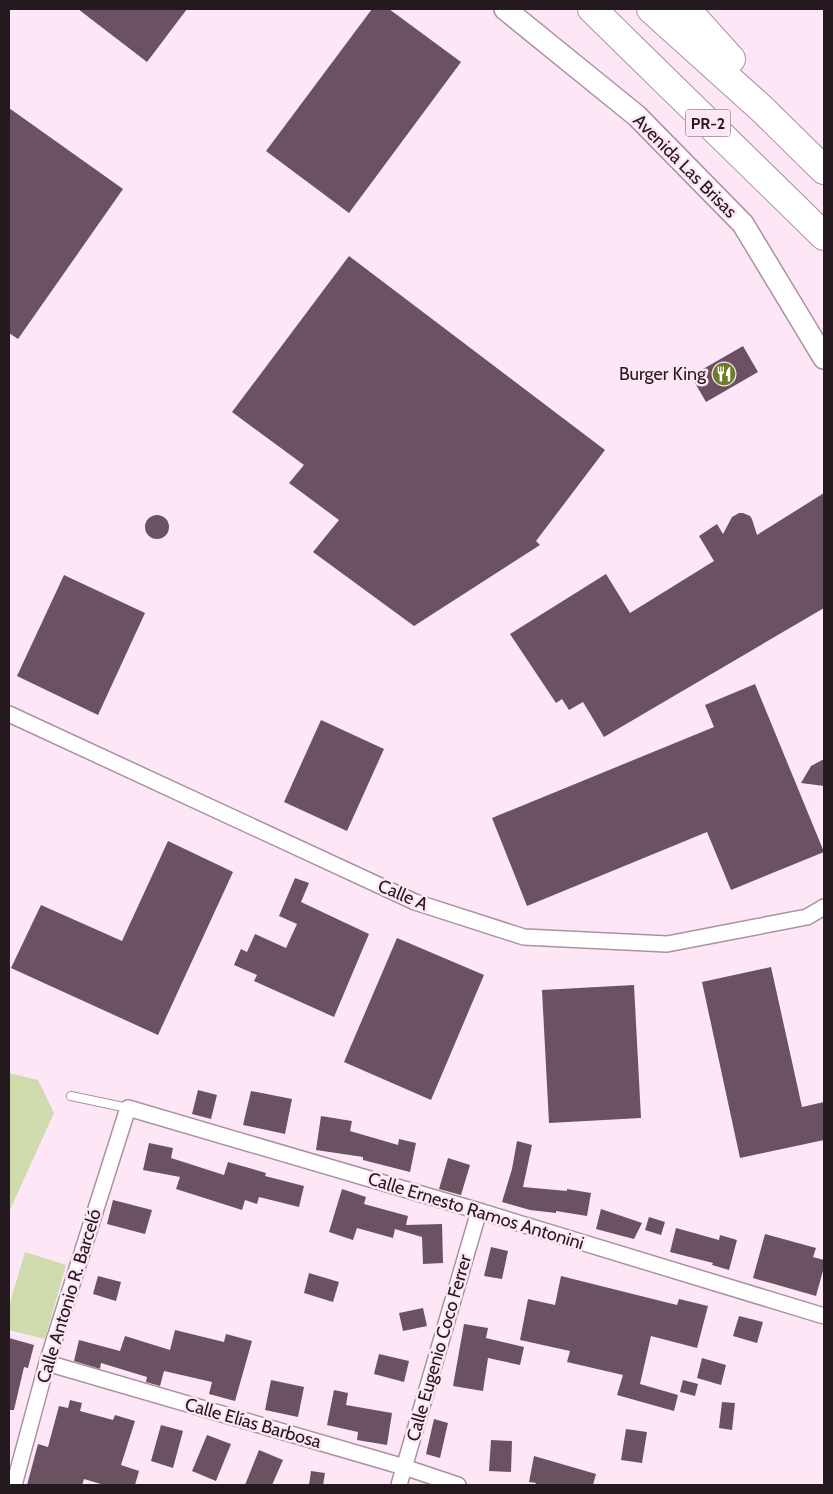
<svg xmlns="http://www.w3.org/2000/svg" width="833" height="1494" font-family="Cabin,sans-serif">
	<rect width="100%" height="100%" fill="#fde6f5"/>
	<g fill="#d0dbad">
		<path d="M9 1073 38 1080 54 1113 9 1212Z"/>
		<path d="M25 1252 66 1265 45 1339 9 1330V1306Z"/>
	</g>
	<g fill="#6a5262">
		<path d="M78 9H187L147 62Z"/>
		<path d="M372 9H389L461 62 349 213 266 151Z"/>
		<path d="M9 108 123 189 18 339 9 333Z"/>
		<path d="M349 256 605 450 536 541 540 545 414 626 313 552 339 520 289 483 304 465 232 412Z"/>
		<path d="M743 346 758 372 706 402 691 376Z"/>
		<path d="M824 493V608L604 737 583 702 569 710 562 699 556 703 510 634 606 574 630 613 714 561 699 536 717 524 723 534 732 517 739 513H743L750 516 752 519 757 535Z"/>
		<circle cx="157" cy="527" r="12"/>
		<path d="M64 575 145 613 98 715 17 676Z"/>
		<path d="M755 684 824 852 731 890 707 832 527 906 492 818 714 727 705 705Z"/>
		<path d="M321 720 384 749 347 831 284 802Z"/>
		<path d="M824 759V786L801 783 811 766Z"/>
		<path d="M168 841 233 872 158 1035 11 968 41 905 122 941Z"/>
		<path d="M295 878 309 883 301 902 369 934 334 1017 254 981 257 975 234 965 241 949 247 952 255 934 286 948 297 924 279 916Z"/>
		<path d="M397 938 484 975 431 1100 344 1062Z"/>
		<path d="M771 967 802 1107 824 1102V1140L740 1158 702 982Z"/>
		<path d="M634 985 641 1118 549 1123 542 990Z"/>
		<path d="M198 1090 217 1095 211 1119 192 1114Z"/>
		<path d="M251 1091 292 1099 285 1134 243 1125Z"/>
		<path d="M321 1116 352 1121 350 1131 398 1145 399 1139 416 1143 410 1172 363 1160V1157L316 1150Z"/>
		<path d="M517 1141 532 1145 523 1187 567 1191V1189L591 1193 587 1216 556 1211V1213L530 1210 502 1202 512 1169Z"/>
		<path d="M149 1143 173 1148 171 1158 224 1175 228 1162 266 1173 265 1176 304 1186 299 1207 259 1197 257 1204 245 1200 242 1210 176 1189 180 1177 143 1170Z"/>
		<path d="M448 1158 470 1165 461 1195 439 1189Z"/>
		<path d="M342 1189 366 1197 364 1204 408 1216 406 1225 442 1224 443 1263 423 1264 422 1237 395 1229 393 1238 357 1228 353 1240 329 1232Z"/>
		<path d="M113 1200 152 1210 145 1234 107 1224Z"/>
		<path d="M601 1209 642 1223 634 1239 596 1229Z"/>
		<path d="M649 1217 665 1222 661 1235 645 1230Z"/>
		<path d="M676 1228 719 1240 720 1235 737 1240 729 1270 712 1265 713 1263 670 1252Z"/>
		<path d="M765 1234 816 1248 813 1257 824 1260V1267L816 1296 753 1278Z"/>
		<path d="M491 1247 508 1251 502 1279 484 1276Z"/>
		<path d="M309 1273 339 1282 333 1302 304 1293Z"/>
		<path d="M98 1276 121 1282 116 1301 93 1294Z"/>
		<path d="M561 1276 677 1305 679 1299 708 1306 697 1348 651 1336 640 1384 678 1395 674 1411 617 1395 623 1375 567 1362 570 1351 520 1340 528 1299 555 1305Z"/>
		<path d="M423 1308 427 1326 403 1331 399 1313Z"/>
		<path d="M739 1316 763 1322 757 1343 733 1336Z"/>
		<path d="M464 1324 488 1328 486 1338 524 1347 520 1365 488 1358 483 1391 453 1386Z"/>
		<path d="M175 1330 224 1342 226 1334 252 1341 235 1401 209 1394 212 1382 164 1371 160 1386 146 1382 147 1377 101 1363 100 1369 74 1361 79 1340 120 1351 125 1336 170 1350Z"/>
		<path d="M9 1338 34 1345 28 1368 24 1367 14 1410H9Z"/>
		<path d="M379 1354 409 1361 404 1382 374 1374Z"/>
		<path d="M702 1358 726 1365 721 1385 697 1378Z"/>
		<path d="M271 1380 304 1387 298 1417 265 1410Z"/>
		<path d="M683 1380 698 1384 695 1396 680 1392Z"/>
		<path d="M334 1390 348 1393 346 1405 392 1413 387 1445 357 1440 358 1432 327 1425Z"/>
		<path d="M70 1400 82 1403 80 1411 113 1420 115 1415 135 1421 121 1465 139 1471 135 1485H104L84 1479 82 1485H27L38 1444 48 1447 59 1406 68 1408Z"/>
		<path d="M722 1402 735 1403 732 1430 719 1428Z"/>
		<path d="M434 1419 448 1423 440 1458 426 1454Z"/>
		<path d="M161 1425 183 1431 173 1468 151 1461Z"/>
		<path d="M626 1429 647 1432 642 1463 621 1460Z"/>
		<path d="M207 1435 231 1444 216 1481 192 1471Z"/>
		<path d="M491 1440 512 1441 511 1472 489 1471Z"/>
		<path d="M259 1450 283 1460 272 1485H245Z"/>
		<path d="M534 1456 596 1474 593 1485H535L536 1483 529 1482Z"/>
		<path d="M311 1471 325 1473 323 1485H309Z"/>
	</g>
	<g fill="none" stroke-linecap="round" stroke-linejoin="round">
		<g stroke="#ac91a2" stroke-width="10">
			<path id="lane" d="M71 1096 128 1108"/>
		</g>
		<g stroke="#ac91a2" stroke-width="18">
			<g id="street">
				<path d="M9 714 415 902 524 937 667 944 807 917 824 907"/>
				<path d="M47 1363 404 1467 458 1485"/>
				<path d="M14 1485 47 1363 128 1108 479 1211 824 1316"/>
				<path d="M399 1485 479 1211"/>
			</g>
		</g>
		<g stroke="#ac91a2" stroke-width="24">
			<path id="secondary" d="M505 9 637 116 743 224 824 358"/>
		</g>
		<g stroke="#ac91a2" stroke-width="30">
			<g id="highway">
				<path d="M592 9 824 236"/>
				<path d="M651 9 762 109 824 170"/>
				<path d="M686 9 731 59"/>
			</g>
		</g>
		<use href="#lane" stroke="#fff" stroke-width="8"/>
		<use href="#street" stroke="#fff" stroke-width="15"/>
		<use href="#secondary" stroke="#fff" stroke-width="21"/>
		<use href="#highway" stroke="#fff" stroke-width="28"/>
	</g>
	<defs>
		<g id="restaurant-disc" transform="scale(1.25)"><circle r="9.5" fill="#6e7d2b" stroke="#fde6f5"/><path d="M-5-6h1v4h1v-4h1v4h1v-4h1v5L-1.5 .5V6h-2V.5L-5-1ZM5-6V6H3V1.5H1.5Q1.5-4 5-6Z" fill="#fff"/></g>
	</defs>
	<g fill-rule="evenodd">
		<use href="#restaurant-disc" x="724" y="374"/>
	</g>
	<g text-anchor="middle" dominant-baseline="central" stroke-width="5" stroke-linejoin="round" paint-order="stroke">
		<rect fill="#fde6f5" stroke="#64565f" stroke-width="1" x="685.5" y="109.5" width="45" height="27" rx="4"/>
		<g font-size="16" font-weight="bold" fill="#23191f">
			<text x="708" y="123">PR-2</text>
		</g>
		<g font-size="18" fill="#23191f" stroke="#fde6f5">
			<text transform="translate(685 166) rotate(45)">Avenida Las Brisas</text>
			<text transform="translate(403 895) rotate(23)">Calle A</text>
			<text transform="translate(476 1211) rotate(17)">Calle Ernesto Ramos Antonini</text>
			<text transform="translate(69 1296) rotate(-73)">Calle Antonio R. Barceló</text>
			<text transform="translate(439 1348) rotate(-74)">Calle Eugenio Coco Ferrer</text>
			<text transform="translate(253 1423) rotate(16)">Calle Elías Barbosa</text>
		</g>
		<g font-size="18" fill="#23191f" stroke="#fde6f5" text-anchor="end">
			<text x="706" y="374">Burger King</text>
		</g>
	</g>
	<rect width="833" height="1494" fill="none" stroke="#23191f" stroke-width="20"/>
</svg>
